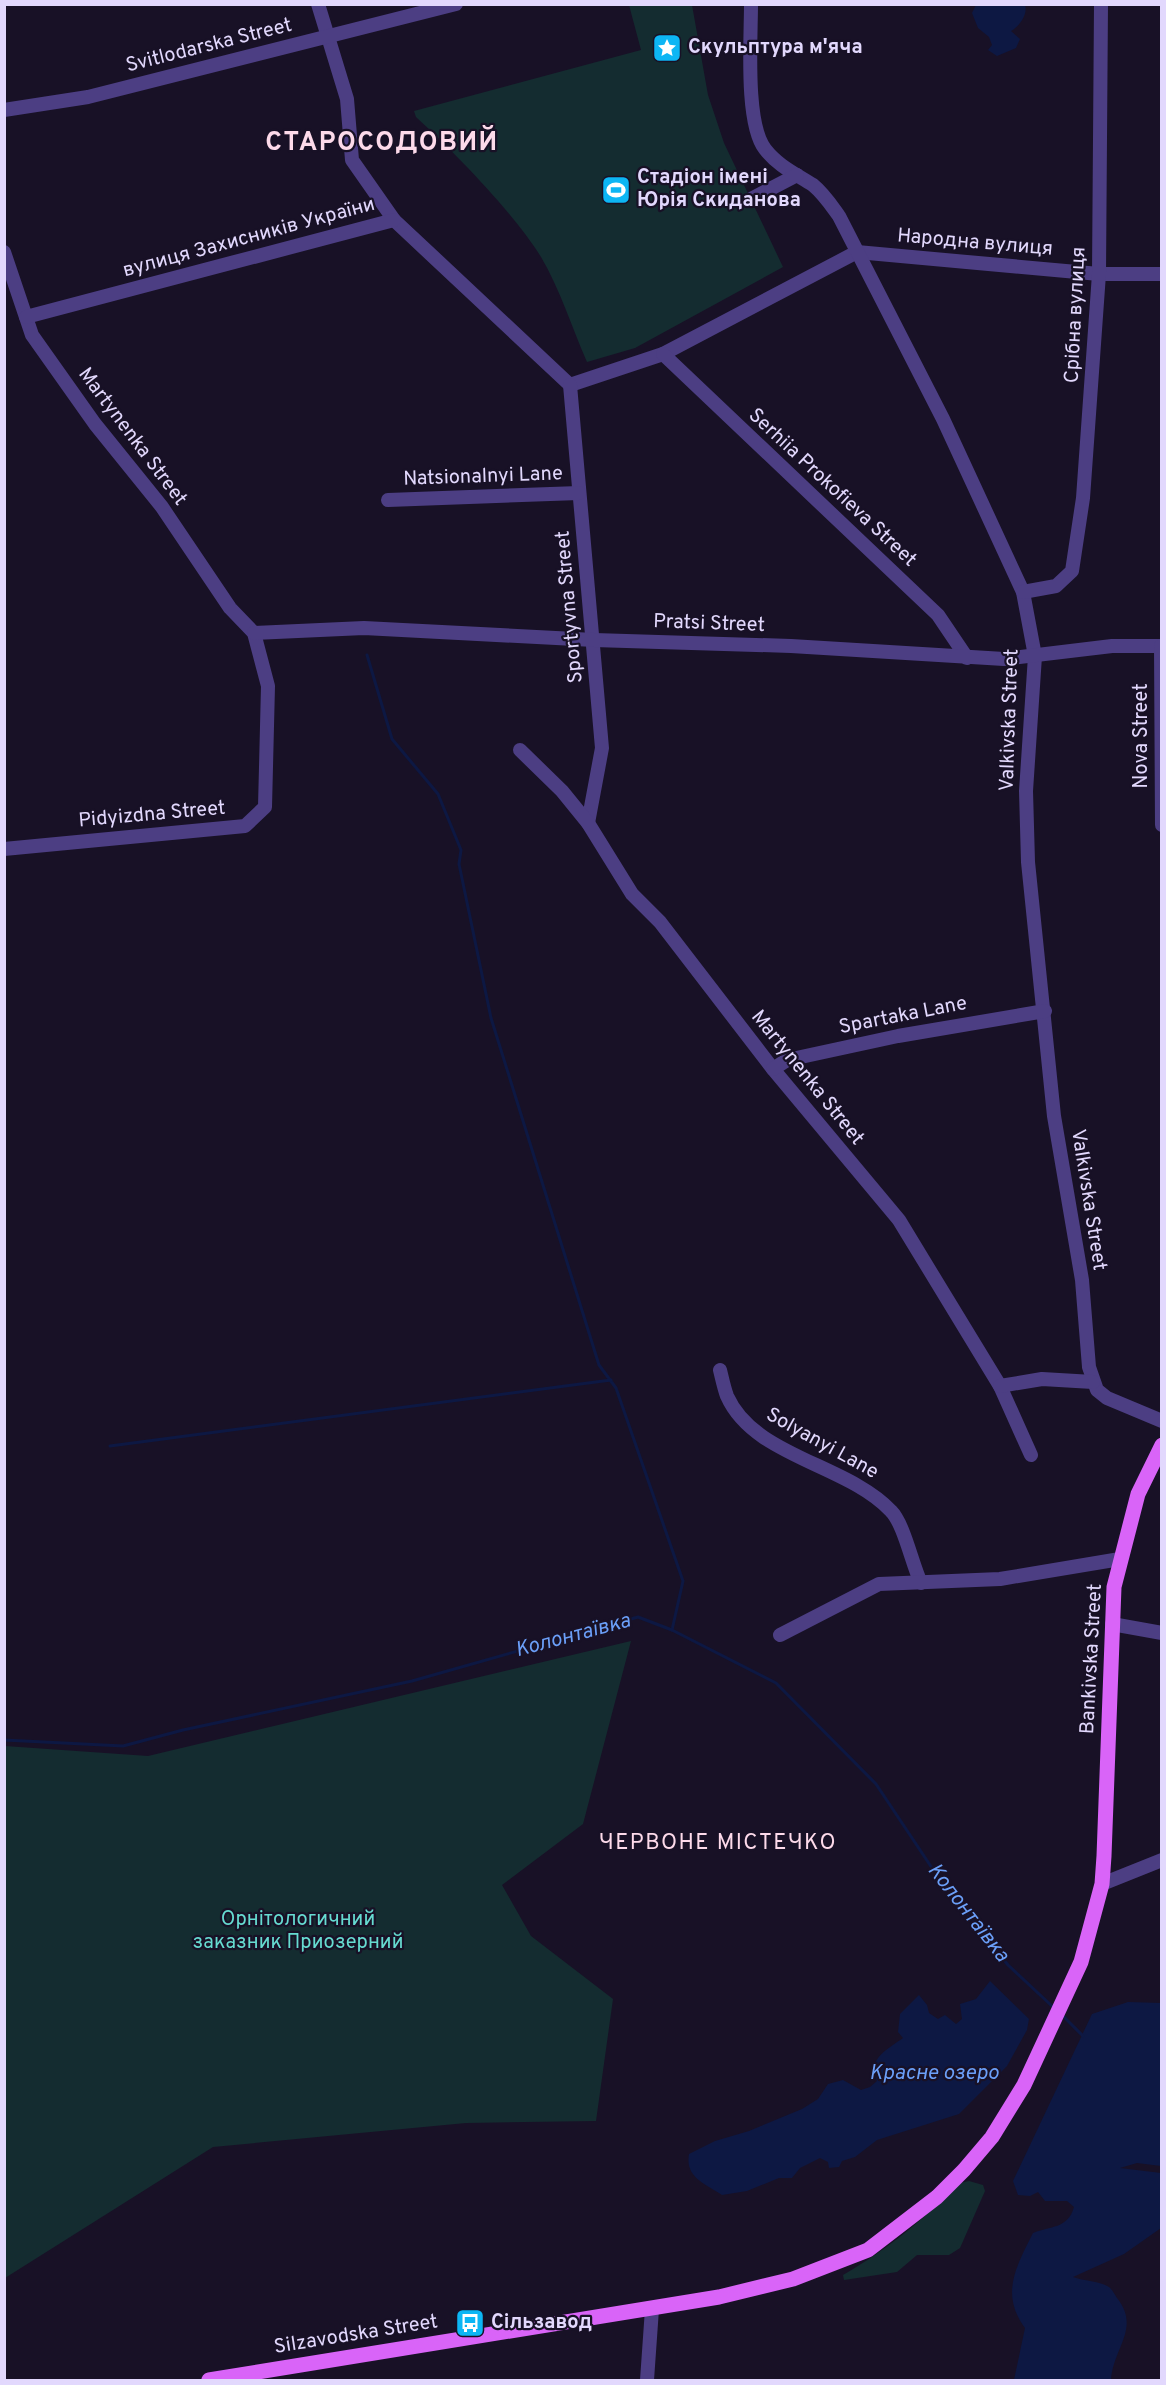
<svg xmlns="http://www.w3.org/2000/svg" width="1166" height="2385" font-family="Overpass,sans-serif">
	<rect width="100%" height="100%" fill="#181126"/>
	<g fill="#142c30">
		<path d="M629 5H692L708 95 724 143 783 267 635 348 587 362C572 328 560 289 541 257 513 212 455 153 416 117L414 111 641 50Z"/>
		<path d="M631 1641 583 1824 502 1885 531 1936 613 1999 596 2121 466 2123 213 2147 5 2278V2285V1746L148 1756Z"/>
		<path d="M969 2181 983 2185 985 2191 960 2248 949 2255H917L897 2272 844 2280 843 2275C890 2248 921 2221 960 2183Z"/>
	</g>
	<g fill="#0d1843">
		<path d="M976 5H1025C1028 14 1020 26 1011 31L1020 39 1016 48 997 56 988 50 992 45 989 37 978 28 972 13Z"/>
		<path d="M990 1981 1029 2019 1027 2030 1007 2066 959 2114 877 2140 855 2157 842 2161 839 2167 829 2168 828 2162 820 2158 800 2168 792 2178H779L747 2191 722 2195C705 2183 685 2178 689 2154L715 2141 749 2131 802 2109 818 2099 828 2084 843 2080 861 2090 870 2087 877 2081C866 2059 888 2049 903 2038L898 2032 900 2014 919 1995 927 2005 929 2013 938 2019 945 2015 956 2024 962 2019 960 2004 976 1999Z"/>
		<path d="M1128 2002 1161 2003V2166L1137 2163 1120 2168 1161 2173V2228L1124 2254 1073 2277C1083 2281 1100 2281 1109 2287 1112 2289 1115 2295 1117 2298 1141 2328 1113 2348 1111 2380H1014L1025 2328C1000 2294 1016 2267 1033 2233 1050 2226 1068 2229 1074 2207L1067 2201H1045L1038 2192 1030 2196 1018 2195 1013 2181 1092 2014Z"/>
	</g>
	<g fill="none" stroke-linecap="round" stroke-linejoin="round">
		<g stroke="#0d1843" stroke-width="3">
			<path d="M367 655 392 739 438 794 461 850 459 864 491 1018 599 1365 616 1388 683 1581 672 1630"/>
			<path d="M110 1446 611 1380"/>
			<path d="M4 1740 123 1746 183 1730 412 1681 638 1617 672 1630 776 1683 876 1784 938 1877 1008 1965 1053 2007"/>
			<path d="M1062 2015 1083 2036"/>
		</g>
		<g stroke="#4c3e83" stroke-width="14">
			<path d="M318 4 347 99 352 160 394 220 570 385 663 354 857 252 1099 274H1162"/>
			<path d="M751 4C751 39 745 123 765 149 778 166 796 174 813 185 824 194 831 205 839 216L943 419 1023 592 1035 656 1026 791 1028 862 1054 1116 1082 1280 1089 1367 1097 1390 1107 1398 1162 1421"/>
			<path d="M4 110 88 97 456 4"/>
			<path d="M751 199 797 175"/>
			<path d="M4 252 32 335 95 424 162 507 230 608 254 633 268 686 265 807 245 826 4 849"/>
			<path d="M26 317 394 220"/>
			<path d="M663 354 938 615 967 658"/>
			<path d="M570 385 602 748 588 823"/>
			<path d="M388 500 579 493"/>
			<path d="M1023 592 1056 586 1072 571 1083 498 1099 274 1101 4"/>
			<path d="M254 633 364 628 594 640 791 646 1004 659 1112 646H1162"/>
			<path d="M1161 646 1162 825"/>
			<path d="M520 750 562 791 588 823 632 894 660 922 773 1069 899 1220 1000 1386 1031 1455"/>
			<path d="M773 1069 787 1060 898 1036 1045 1011"/>
			<path d="M720 1370C722 1378 724 1388 727 1396 754 1457 847 1464 891 1511 904 1524 912 1564 921 1583"/>
			<path d="M1000 1386 1042 1379 1093 1382"/>
			<path d="M1112 1624 1162 1633"/>
			<path d="M780 1635 879 1584 1000 1579 1120 1559"/>
			<path d="M1102 1884 1162 1860"/>
			<path d="M647 2380 652 2309"/>
		</g>
		<path stroke="#d964f8" stroke-width="15" d="M209 2380 719 2297 793 2279 868 2250 937 2197 964 2170 992 2137 1024 2085 1081 1962 1102 1884 1104 1856 1114 1587 1138 1494 1162 1445"/>
	</g>
	<defs>
		<g id="sight-square" transform="scale(1.5)"><rect x="-9" y="-9" width="18" height="18" rx="4" fill="#0db6f4" stroke="#181126"/><path d="M0-6L1.8-2.2L6-1.7L2.9 1.2L3.7 5.4L0 3.3L-3.7 5.4L-2.9 1.2L-6-1.7L-1.8-2.2Z" fill="#fff"/></g>
		<g id="stadium-square" transform="scale(1.5)"><rect x="-9" y="-9" width="18" height="18" rx="4" fill="#0db6f4" stroke="#181126"/><path d="M0-5a6.5 5 0 1 0 0 10a6.5 5 0 1 0 0-10ZM-3.5-1.8h7v3.6h-7Z" fill="#fff"/></g>
		<g id="bus-square" transform="scale(1.5)"><rect x="-9" y="-9" width="18" height="18" rx="4" fill="#0db6f4" stroke="#181126"/><path d="M-5-6H5V4H4V6H2V4H-2V6H-4V4H-5ZM-3.5-4V0h7V-4ZM-3.5 1.2v1.5H-2V1.2ZM2 1.2v1.5H3.5V1.2Z" fill="#fff"/></g>
	</defs>
	<g fill-rule="evenodd">
		<use href="#sight-square" x="667" y="48"/>
		<use href="#stadium-square" x="616" y="190"/>
		<use href="#bus-square" x="470" y="2323"/>
	</g>
	<g text-anchor="middle" dominant-baseline="central" stroke-width="4.5" stroke-linejoin="round" paint-order="stroke">
		<g font-size="20" fill="#e2d8fd" stroke="#181126">
			<text transform="translate(209 46) rotate(-14)">Svitlodarska Street</text>
			<text transform="translate(249 238) rotate(-15)">вулиця Захисників України</text>
			<text transform="translate(975 243) rotate(5)">Народна вулиця</text>
			<text transform="translate(1076 315) rotate(-87)">Срібна вулиця</text>
			<text transform="translate(132 437) rotate(53)">Martynenka Street</text>
			<text transform="translate(483 477) rotate(-2)">Natsionalnyi Lane</text>
			<text transform="translate(832 488) rotate(43)">Serhiia Prokofieva Street</text>
			<text transform="translate(570 607) rotate(-95)">Sportyvna Street</text>
			<text transform="translate(709 624) rotate(2)">Pratsi Street</text>
			<text transform="translate(1010 720) rotate(-88)">Valkivska Street</text>
			<text transform="translate(1142 736) rotate(-90)">Nova Street</text>
			<text transform="translate(152 815) rotate(-5)">Pidyizdna Street</text>
			<text transform="translate(903 1016) rotate(-11)">Spartaka Lane</text>
			<text transform="translate(807 1078) rotate(51)">Martynenka Street</text>
			<text transform="translate(1088 1200) rotate(81)">Valkivska Street</text>
			<text transform="translate(822 1444) rotate(29)">Solyanyi Lane</text>
			<text transform="translate(1092 1659) rotate(-87)">Bankivska Street</text>
			<text transform="translate(356 2335) rotate(-9)">Silzavodska Street</text>
		</g>
		<g font-size="20" font-weight="bold" fill="#e2d8fd" stroke="#181126" text-anchor="start">
			<text x="688" y="48">Скульптура м'яча</text>
			<text x="637" y="178">Стадiон імені<tspan x="637" dy="23">Юрія Скиданова</tspan></text>
			<text x="491" y="2323">Сільзавод</text>
		</g>
		<g font-size="20" fill="#66dbd1" stroke="#181126">
			<text x="298" y="1920">Орнiтологичний<tspan x="298" dy="23">заказник Приозерний</tspan></text>
		</g>
		<g font-size="21" font-style="italic" fill="#6b9ff8" stroke="#181126">
			<text transform="translate(573 1636) rotate(-15)">Колонтаївка</text>
			<text transform="translate(968 1913) rotate(52)">Колонтаївка</text>
			<text x="934" y="2073">Красне озеро</text>
		</g>
		<g font-size="22" letter-spacing="1.5" fill="#fddaea" stroke="#181126">
			<text x="718" y="1843">ЧЕРВОНЕ МІСТЕЧКО</text>
		</g>
		<g font-size="26" font-weight="bold" letter-spacing="1.5" fill="#fddaea" stroke="#181126">
			<text x="382" y="143">СТАРОСОДОВИЙ</text>
		</g>
	</g>
	<rect width="1166" height="2385" fill="none" stroke="#e2d8fd" stroke-width="12"/>
</svg>
